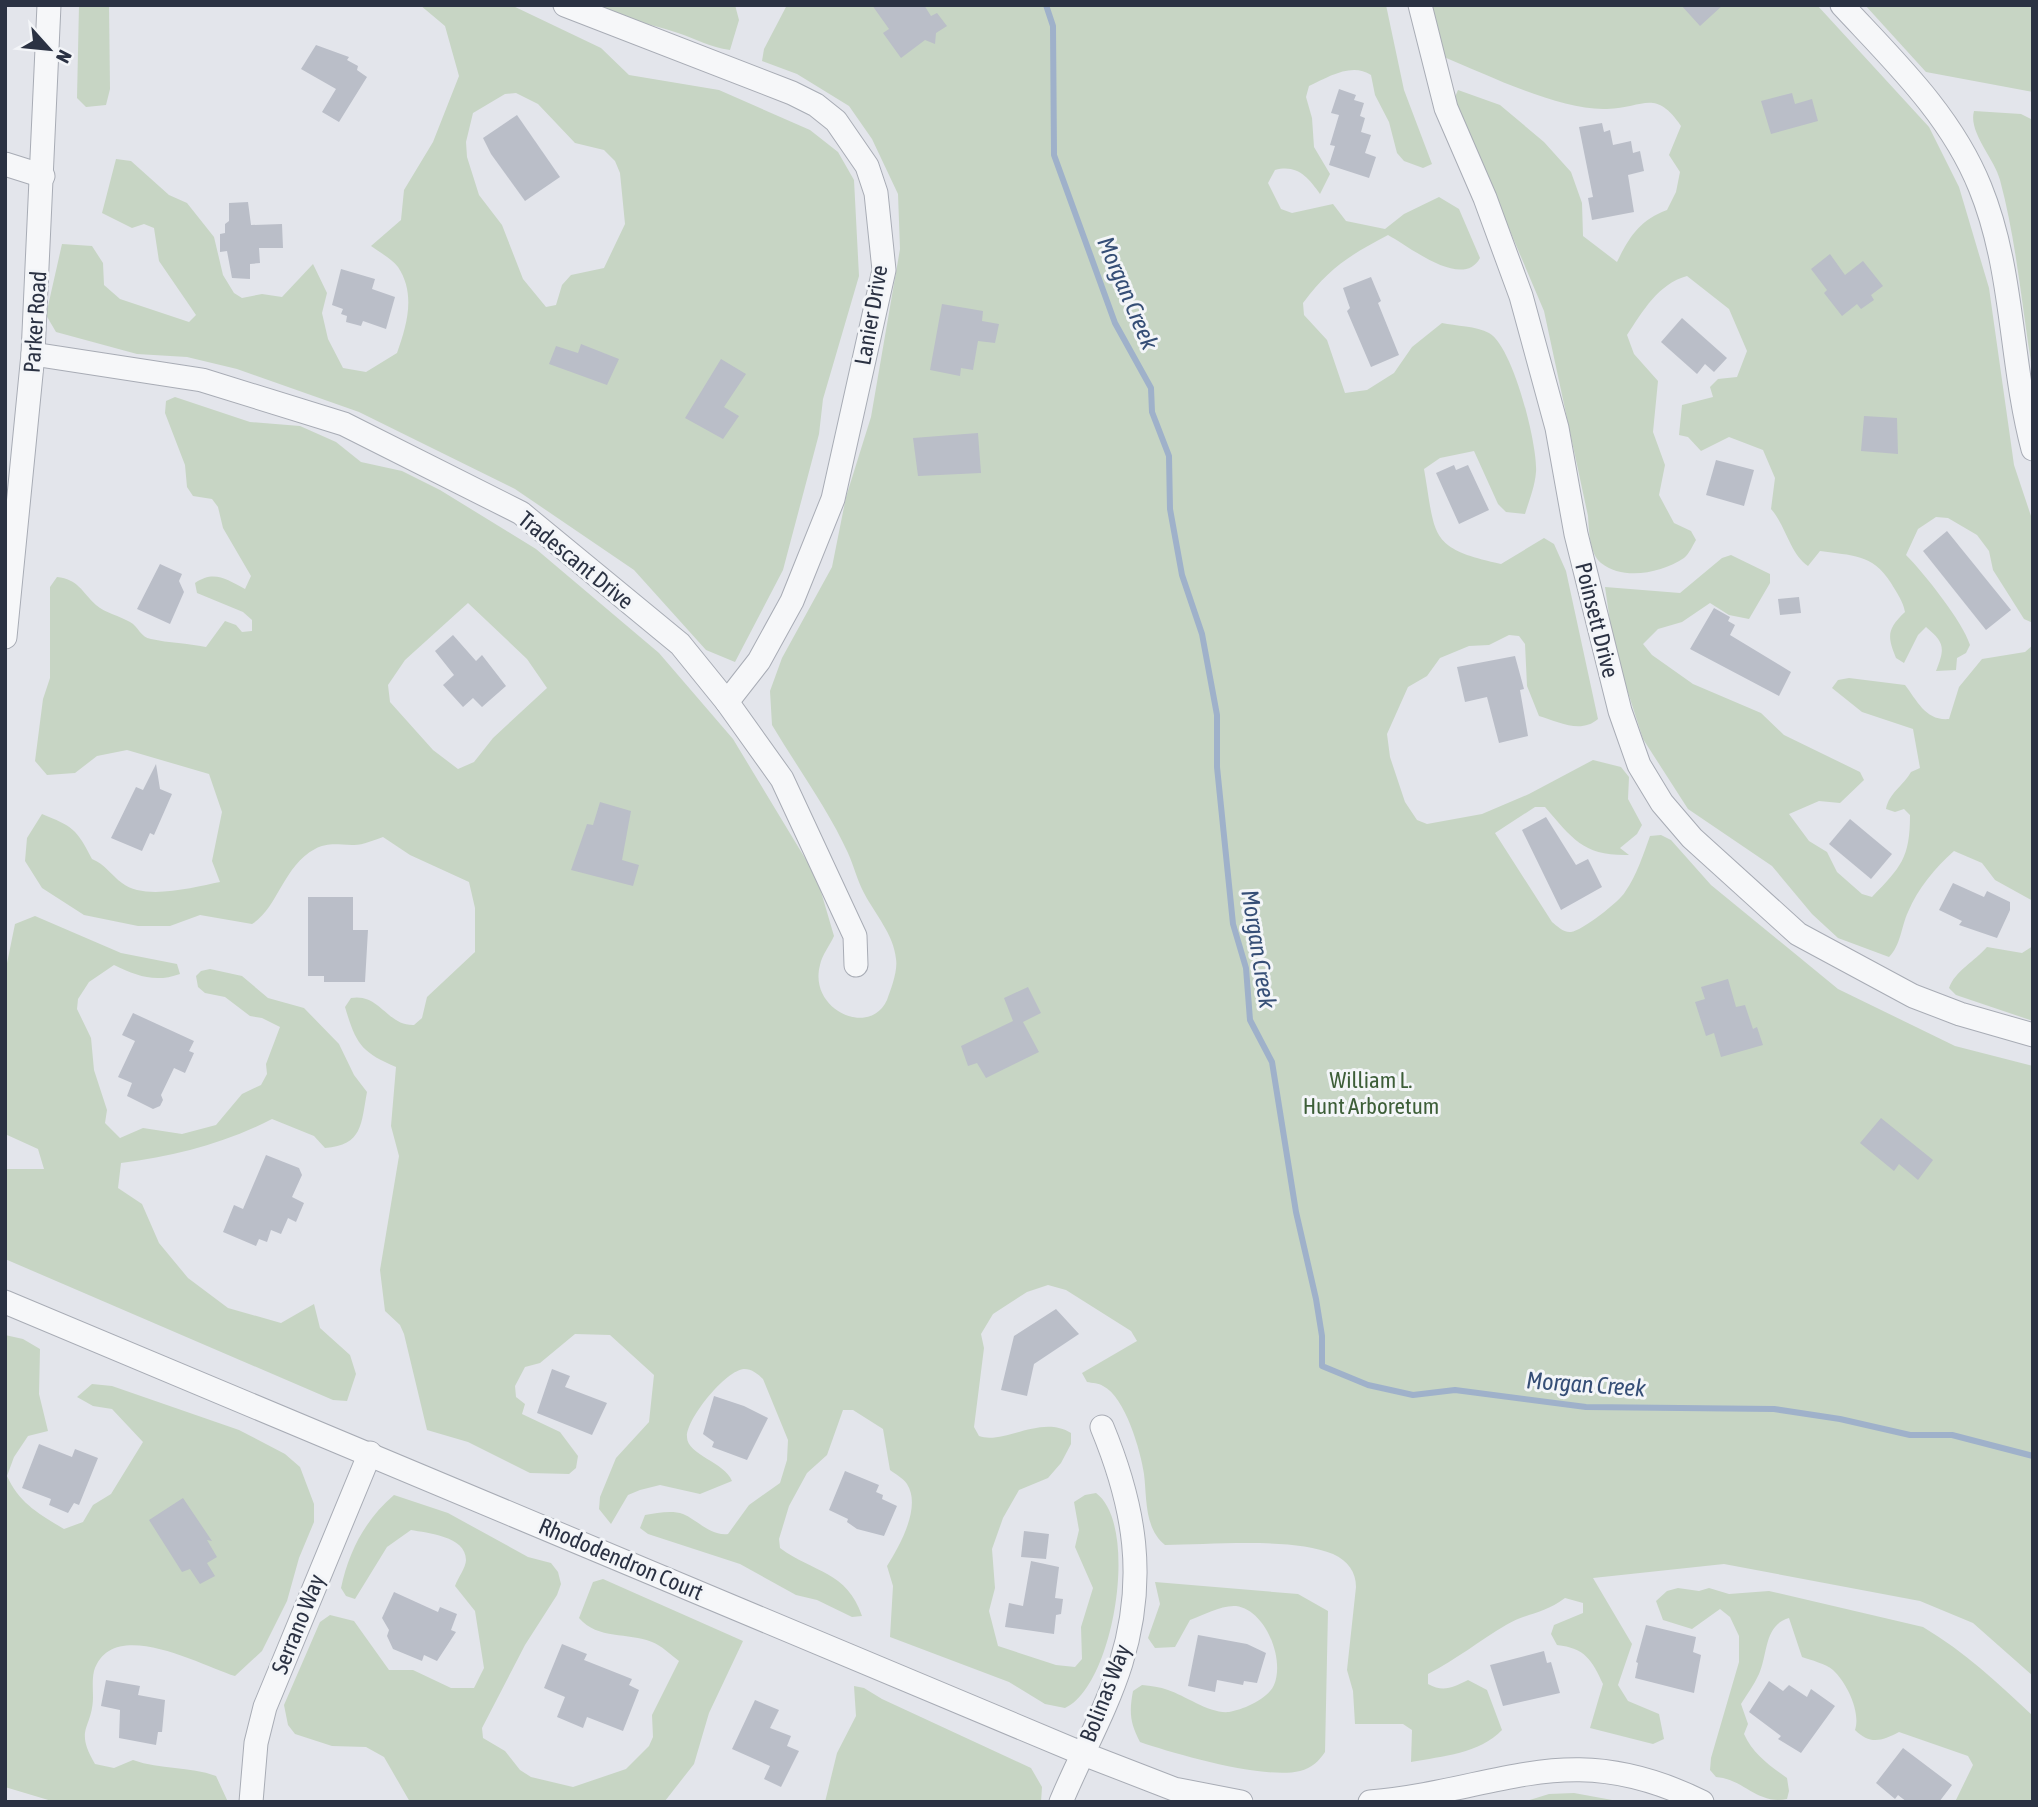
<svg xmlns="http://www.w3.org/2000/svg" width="2038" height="1807" font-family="'Asap Condensed',sans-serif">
	<rect width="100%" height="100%" fill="#e3e5eb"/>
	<g fill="#c7d5c4" fill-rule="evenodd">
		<path d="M79 5H109L110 89 106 105 86 107 77 98Z"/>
		<path d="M420 5H511L601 48 629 75 719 90 810 130 838 152 854 180 859 276 823 399 819 434 783 570 735 662 706 650 634 570 515 489 359 412 237 369 187 357 137 354 56 332 46 315 62 244 92 246 103 263 104 285 120 299 189 322 196 315 159 261 154 228 144 224 132 228 102 213 116 159 131 161 169 195 187 203 214 237 223 275 234 293 242 298 262 294 282 297 313 264 327 293 322 313 328 339 343 368 366 372 397 353C407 325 416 294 398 267 392 259 379 252 371 246L401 220 404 190 433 142 459 76 445 26ZM516 93 538 104 575 143 604 150 615 161 620 173 625 224 604 268 571 275 562 285 556 305 546 307 523 279 502 225 479 195 467 157 466 142 473 113 505 94Z"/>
		<path d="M595 5H735L739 20 730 50C710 47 696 39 678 33 649 23 621 20 595 5Z"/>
		<path d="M787 5H1386L1404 90 1432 164 1423 168 1404 161 1397 153 1389 122 1375 95 1371 75C1352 62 1328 77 1309 86L1306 97 1312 118 1314 147 1330 174 1320 194C1308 177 1297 164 1275 170L1268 183 1281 209 1292 213 1333 204 1346 221 1385 229 1404 214 1439 197 1459 209 1480 258C1463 290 1410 247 1388 235 1350 255 1329 268 1303 303L1304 315 1327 340 1345 393 1367 390 1394 373 1412 347 1442 323C1455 326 1477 326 1489 333 1513 346 1538 446 1536 472 1535 486 1529 501 1525 514L1506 512 1498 504 1474 451 1440 458 1424 469C1436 537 1428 548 1501 564L1544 538 1554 544 1566 571 1598 719C1581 734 1559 722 1539 716L1527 686 1525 644 1519 636 1509 635 1489 645 1469 646 1440 658 1427 676 1408 687 1387 734 1390 757 1405 802 1417 820 1427 824 1482 814 1529 794 1593 760 1621 767 1629 777 1628 799 1642 825 1637 834 1620 848 1629 855C1583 856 1573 839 1545 807H1535L1495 833 1552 922C1557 926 1564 933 1571 932 1582 931 1620 901 1625 892 1637 875 1643 855 1650 836L1661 835 1671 840 1711 885 1838 989 1955 1046 2033 1066V1676L1973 1623 1920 1601 1724 1564 1593 1578 1632 1644 1618 1685 1628 1701 1659 1714 1664 1739 1653 1744 1590 1728 1603 1684C1592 1660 1585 1648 1557 1645L1551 1634 1554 1625 1583 1613V1603L1565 1598C1544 1614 1526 1613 1506 1625 1479 1641 1457 1659 1428 1674V1684C1444 1693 1453 1687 1468 1680L1487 1690 1502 1730C1479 1754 1443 1756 1411 1762L1412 1730 1403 1724H1355L1353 1691 1347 1670 1356 1587C1356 1572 1348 1561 1333 1554 1292 1537 1210 1545 1165 1545 1144 1528 1147 1498 1144 1474 1141 1452 1125 1396 1103 1386 1099 1383 1092 1383 1087 1382L1082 1373 1137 1341 1131 1331 1066 1290 1048 1285 1027 1292 993 1314 981 1334 984 1348 974 1427 979 1436C1004 1445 1041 1414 1071 1433V1444L1061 1463 1048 1478 1019 1490 1003 1518 992 1549 995 1588 989 1611 998 1646 1056 1665 1075 1667 1082 1659 1081 1627 1093 1588 1075 1547 1079 1530 1074 1502 1085 1495 1096 1493C1140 1525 1114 1686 1065 1708L1045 1704 1009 1682 890 1637 893 1586 887 1566C899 1547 922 1507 907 1484 903 1478 895 1474 890 1470L883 1429 853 1410H843L827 1455 807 1473 789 1506 779 1539 780 1548C814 1573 847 1571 862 1616L852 1617 817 1600 796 1595 740 1564 648 1534 640 1528 645 1515C657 1513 672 1510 683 1514 699 1521 710 1536 728 1534L749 1505 780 1483 787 1460 788 1440 763 1379C758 1374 752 1369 744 1369 726 1370 686 1419 687 1437 687 1455 725 1462 732 1481L700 1494 660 1485 640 1490 628 1495 611 1524 599 1509 600 1497 616 1458 649 1422 654 1375 610 1335 575 1334 540 1363 525 1367 515 1386 516 1397 525 1404 522 1414 560 1432 578 1456 576 1468 569 1474 530 1473 468 1442 427 1430 404 1334 400 1325 385 1311 380 1270 399 1156 391 1126 396 1067C361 1052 356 1044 345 1007L351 998C380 993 387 1026 414 1025L422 1018 427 997 475 952V908L469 882 410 855 383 837C374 840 361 846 352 845 337 845 329 842 315 849 283 866 278 908 252 924L200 915 170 926H138L84 915 42 888 25 861 27 838 42 814C72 826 77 829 92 859 105 864 111 875 122 883 145 901 194 887 220 882L212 861 222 812 209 774 127 750 97 756 75 773 47 775 35 761 43 699 50 678V587L57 577C78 579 82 592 96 605 105 613 120 616 130 622 139 627 140 637 151 639 169 643 187 643 206 647L225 621 236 625 242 632 252 631V620L243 612 197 593 195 583C214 570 226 579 245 589L251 576 223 528 218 507 212 499 193 496 187 487 185 465 165 413 166 401 175 397 250 422 300 426 336 442 361 462 402 471 440 490 536 549 659 653 733 739 817 878 834 936C830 945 822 955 820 965 808 1010 870 1038 887 1000 891 989 898 971 896 959 894 935 875 914 864 893 857 880 854 866 848 853 828 809 797 767 772 725L770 691 782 658 832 567 846 497 871 417 900 249 898 194 872 139 849 106 797 74 762 61 764 49ZM468 603 527 659 547 688 493 738 474 762 458 769 433 750 390 702 388 685 405 660Z"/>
		<path d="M1427 5H1817L1929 127 1959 187 1989 288 2014 465 2033 522V623L2024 619 1993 570 1989 551 1977 535 1948 518 1936 517 1918 529 1906 555C1924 573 1963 622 1970 645L1966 653 1957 658 1956 670 1936 671C1945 648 1945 643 1926 627L1918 635 1904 663 1896 658C1887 636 1887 629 1905 612 1903 601 1897 593 1891 583 1872 553 1852 556 1820 551L1808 566C1790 554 1786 526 1771 509L1775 478 1763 450 1729 437 1701 451 1688 437 1679 435 1682 405 1713 397 1710 387 1718 379 1737 377 1747 351 1729 309 1687 276C1658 284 1643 311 1627 335L1634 354 1658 381 1653 432 1665 465 1659 495 1674 523 1691 531 1696 540C1693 545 1689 554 1684 558 1661 573 1624 581 1601 563 1589 553 1589 530 1588 516L1544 311 1454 99 1458 90 1500 105 1544 142 1571 172 1582 203 1583 236 1617 262C1629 237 1640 220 1667 210L1676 192 1680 172 1669 155 1681 126C1655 88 1644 108 1607 109 1560 111 1488 75 1444 57Z"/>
		<path d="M1865 5H2033V92L1926 72Z"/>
		<path d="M1974 111 2021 114 2033 120V374C2022 310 2017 243 2000 180 1994 158 1968 132 1974 111Z"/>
		<path d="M1731 555 1770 574V583L1749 619 1729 615 1710 603 1682 622 1658 629 1643 644 1652 655 1693 684 1761 713 1784 735 1860 772 1864 780 1840 803 1819 801 1789 814 1809 841 1827 852 1837 872 1862 894 1872 897C1901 867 1910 858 1910 815L1904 809 1895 812 1886 809C1889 793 1903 786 1911 772L1920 768 1913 729 1862 712 1832 688 1838 680 1849 678 1905 685C1918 702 1926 721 1949 719L1959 687 1982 659 2025 652 2033 645V901L1995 880 1982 863 1954 851C1935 868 1918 888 1908 912 1901 927 1901 945 1889 957L1838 938 1812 914 1772 866 1688 809 1643 739 1614 649 1605 587 1680 593 1722 558Z"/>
		<path d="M35 916 121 953 177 964 180 974C155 983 137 976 114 965L89 982 78 999 77 1009 91 1038 94 1070 107 1110 105 1123 120 1138 143 1128 182 1134 216 1125 242 1094 261 1085 267 1074 266 1064 280 1027 262 1018 250 1016 225 997 205 993 198 987 196 976 201 971 210 969 242 976 268 998 304 1008 339 1044 354 1075 367 1092C361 1124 363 1145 325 1148L314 1136 272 1119C224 1144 174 1156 121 1163L118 1188 142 1204 159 1243 188 1278 228 1308 281 1323 314 1304 320 1328 350 1355 356 1374 347 1401 333 1400 5 1259V1169H44L38 1149 5 1134V973L15 924Z"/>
		<path d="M2033 946V1021L1956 995 1949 988C1955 971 1975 961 1987 947L2022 953Z"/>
		<path d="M5 1335 23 1339 40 1349 39 1394 48 1431 28 1436 14 1457 7 1476C19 1503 39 1514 64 1529L83 1522 93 1505 111 1494 143 1442 112 1409 93 1406 77 1397 92 1384 112 1386 239 1430 285 1454 300 1467 314 1504V1522L299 1558 287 1601 262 1651 235 1676C202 1666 112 1615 94 1671 92 1679 93 1690 93 1698 92 1730 74 1728 95 1764L114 1768 133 1760C161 1770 189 1766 216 1776L228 1802H55L5 1787Z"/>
		<path d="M394 1495 448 1513 528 1557 551 1563 558 1572 561 1584 557 1595 525 1645 482 1728 483 1738 505 1751 520 1770 531 1777 573 1787 626 1769 649 1746 653 1737 652 1715 679 1661C671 1655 661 1645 652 1642 628 1632 598 1640 579 1618L593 1582 603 1579 743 1641 709 1713 694 1764 665 1801 410 1802 384 1757 366 1747 332 1746 295 1734 288 1725 284 1705 320 1622 330 1615 354 1621 389 1670H413L451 1688H474L484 1668 475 1611 455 1586C458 1578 466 1567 466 1560 466 1536 427 1533 411 1530L387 1547 355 1599 346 1596 341 1588C349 1551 365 1520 394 1495Z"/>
		<path d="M1155 1582 1298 1594 1328 1611 1325 1752C1319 1761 1312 1768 1300 1771 1265 1780 1175 1754 1140 1742 1130 1723 1129 1712 1133 1691L1142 1685C1151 1686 1160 1687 1168 1690 1186 1696 1210 1714 1229 1712 1243 1710 1268 1699 1274 1685 1285 1660 1266 1610 1236 1606 1221 1605 1204 1615 1190 1620L1175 1647 1155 1648 1148 1638 1160 1604Z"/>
		<path d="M1678 1588 1699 1591 1709 1588 1729 1594 1769 1591 1923 1627C1965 1652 1998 1683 2033 1716V1802H1955L1973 1765 1968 1756 1899 1732C1882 1741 1870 1745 1855 1730 1861 1712 1847 1683 1833 1670 1826 1664 1811 1660 1802 1657L1789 1618C1764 1625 1768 1654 1759 1674 1754 1685 1747 1694 1741 1704L1748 1724 1744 1734C1753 1754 1770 1766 1787 1778L1789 1791 1787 1799C1757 1805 1744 1779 1716 1777L1710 1770 1711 1758 1739 1662V1636L1730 1617 1720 1609 1692 1629 1663 1620 1656 1601 1667 1591Z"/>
		<path d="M854 1686 864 1688 882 1699 1031 1768 1042 1787 1041 1802H825L837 1753 856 1716Z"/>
		<path d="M1574 1793 1623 1802H1523L1549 1794Z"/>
	</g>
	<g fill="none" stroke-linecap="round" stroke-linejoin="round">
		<path stroke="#9fb1ca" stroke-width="6" d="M1046 5 1053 26 1054 155 1115 323 1151 388 1152 412 1169 456 1170 509 1182 575 1202 634 1217 715V767L1233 924 1246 968 1250 1020 1272 1062 1296 1212 1316 1299 1322 1336V1366L1368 1385 1413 1395 1455 1390 1586 1407 1774 1409 1840 1419 1910 1435H1952L2033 1456"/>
	</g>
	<g fill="#babec8">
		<path d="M872 5H924L931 16 937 13 947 26 936 33 935 44 925 40 901 58 883 33 889 29Z"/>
		<path d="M1681 5H1723L1700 26Z"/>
		<path d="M316 45 349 57 347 60 358 66 357 70 367 77 339 122 322 112 336 89 301 69Z"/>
		<path d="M1339 89 1356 95 1354 100 1364 103 1360 116 1365 118 1361 132 1371 135 1365 153 1376 157 1369 178 1329 165 1335 146 1330 145 1339 115 1331 113Z"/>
		<path d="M1792 93 1795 104 1812 99 1818 121 1771 134 1761 101Z"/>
		<path d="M517 115 560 177 525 201 491 154 483 138Z"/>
		<path d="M1602 123 1604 132 1610 130 1613 145 1631 141 1633 153 1640 151 1644 171 1628 175 1634 212 1592 220 1588 198 1593 197 1579 127Z"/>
		<path d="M248 202 251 225 282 224 283 248H259L260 263 250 264V279L232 278 227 251 220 252V234L225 233V224L229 221V203Z"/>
		<path d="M1830 254 1845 275 1863 261 1883 286 1871 295 1874 300 1861 309 1857 304 1842 316 1824 293 1827 290 1811 269Z"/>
		<path d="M341 269 375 279 372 289 395 297 386 329 363 321 361 326 346 322 347 316 341 314 343 309 332 305Z"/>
		<path d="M1371 277 1381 301 1378 303 1399 355 1371 367 1347 311 1350 308 1343 288Z"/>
		<path d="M942 304 983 311 982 321 999 324 995 343 978 341 973 370 961 368 960 376 930 370Z"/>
		<path d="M1682 318 1727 358 1714 372 1705 364 1697 374 1661 342Z"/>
		<path d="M581 344 619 359 607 385 549 364 556 346 578 353Z"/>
		<path d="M721 359 746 374 724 407 739 416 723 439 685 418Z"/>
		<path d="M1864 416 1897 418 1898 454 1861 451Z"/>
		<path d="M978 433 981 473 918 476 913 438Z"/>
		<path d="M1716 460 1754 470 1744 506 1706 495Z"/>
		<path d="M1454 465 1456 470 1468 465 1489 510 1459 524 1436 473Z"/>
		<path d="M1947 531 2011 610 1986 630 1923 551Z"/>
		<path d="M160 564 182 574 179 581 184 592 170 624 137 609Z"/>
		<path d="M1799 597 1801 613 1780 615 1778 599Z"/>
		<path d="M1714 608 1730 617 1728 621 1735 625 1730 635 1791 672 1779 696 1690 649Z"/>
		<path d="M453 635 476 661 482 655 506 686 482 707 473 698 463 707 443 685 454 675 435 651Z"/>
		<path d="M1515 656 1524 689 1520 690 1528 736 1499 743 1487 697 1465 702 1457 667Z"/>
		<path d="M156 764 160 789 172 794 154 835 150 833 142 851 111 838 136 787 143 790Z"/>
		<path d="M600 802 631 811 622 860 639 865 633 886 571 870 587 824 593 825Z"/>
		<path d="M1546 817 1576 865 1588 859 1602 887 1561 910 1522 830Z"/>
		<path d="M1850 819 1892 854 1871 879 1829 844Z"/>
		<path d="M1953 883 1984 897 1987 891 2010 902V910L1997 938 1959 925 1962 921 1939 910Z"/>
		<path d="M308 897H353V930H368L365 982H324V976H308Z"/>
		<path d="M1728 979 1736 1007 1745 1005 1753 1029 1757 1027 1763 1045 1721 1057 1714 1033 1706 1036 1695 1002 1705 999 1701 987Z"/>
		<path d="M1028 987 1041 1013 1023 1022 1039 1052 986 1078 977 1063 968 1066 961 1046 1013 1021 1004 998Z"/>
		<path d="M133 1013 194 1041 189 1051 194 1053 185 1073 174 1068 161 1095 163 1100 160 1106 153 1109 127 1096 132 1083 118 1077 135 1041 122 1035Z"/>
		<path d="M1881 1118 1933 1160 1918 1180 1899 1164 1894 1171 1860 1143Z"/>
		<path d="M266 1155 299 1168 302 1175 292 1197 304 1203 296 1222 288 1218 281 1234 271 1230 267 1242 259 1239 256 1246 223 1232 234 1205 243 1209Z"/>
		<path d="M1056 1309 1079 1334 1034 1364 1027 1396 1001 1390 1014 1336Z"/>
		<path d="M552 1369 570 1376 565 1387 607 1403 592 1435 537 1413Z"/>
		<path d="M714 1396 744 1406 768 1418 747 1460 712 1447 714 1442 703 1434Z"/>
		<path d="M39 1444 72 1457 75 1449 98 1458 79 1505 74 1503 68 1513 49 1505 51 1499 22 1488Z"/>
		<path d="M845 1471 879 1485 876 1492 883 1495 882 1499 897 1506 884 1536 857 1529 847 1522 848 1519 829 1510Z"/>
		<path d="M183 1498 212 1541 207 1540 217 1557 207 1563 215 1576 200 1584 190 1569 182 1572 149 1520Z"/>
		<path d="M1024 1531 1049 1534 1046 1559 1021 1557Z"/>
		<path d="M1031 1561 1059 1567 1055 1598 1063 1599 1061 1614 1056 1615 1054 1634 1005 1627 1009 1603 1023 1606Z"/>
		<path d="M394 1592 438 1612 440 1607 457 1614 451 1630 456 1632 437 1661 424 1655 422 1661 393 1649 387 1636 389 1630 382 1618Z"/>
		<path d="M1646 1625 1696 1637 1693 1652 1701 1655 1694 1693 1635 1678 1638 1663 1636 1662Z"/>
		<path d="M1198 1635 1247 1644 1266 1653 1257 1683 1244 1681 1243 1685 1217 1680 1215 1692 1188 1686Z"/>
		<path d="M562 1644 587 1654 584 1660 632 1679 629 1685 639 1690 623 1731 587 1717 583 1728 557 1717 565 1697 544 1688Z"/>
		<path d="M1544 1651 1547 1663 1551 1662 1560 1693 1503 1706 1490 1665Z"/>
		<path d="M106 1680 140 1686 138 1695 165 1700 162 1732H158L156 1745 119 1738 120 1710 101 1706Z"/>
		<path d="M1769 1681 1783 1691 1789 1685 1807 1697 1811 1689 1835 1706 1801 1753 1778 1739 1781 1736 1749 1712Z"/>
		<path d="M755 1700 779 1710 770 1728 791 1736 787 1746 799 1751 781 1787 764 1779 770 1766 732 1749Z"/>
		<path d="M1903 1748 1952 1785 1939 1802H1907L1898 1795 1895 1799 1876 1783Z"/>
	</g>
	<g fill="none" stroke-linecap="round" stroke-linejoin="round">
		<g stroke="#a8acb5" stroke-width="25">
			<g id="minor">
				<path d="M565 5 792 93 816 105 836 121 867 166 876 193 884 270 833 499 792 601 759 661 727 702"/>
				<path d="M1420 5 1446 108 1485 198 1521 296 1557 428 1576 534 1620 711 1639 765 1662 803 1692 838 1798 934 1913 996 1960 1014 2033 1035"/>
				<path d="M1842 5C1894 61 1951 115 1980 187 2014 270 2010 363 2033 449"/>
				<path d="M5 164 43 176"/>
				<path d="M33 354 202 380 344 424 521 513 680 644 727 702 782 779 855 936 856 965"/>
				<path d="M5 637 33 354 49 5"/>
				<path d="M5 1302 1081 1753 1174 1789 1241 1802"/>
				<path d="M251 1802 256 1743 265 1707 370 1453"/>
				<path d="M1061 1802C1080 1756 1106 1711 1121 1663 1147 1579 1135 1507 1102 1427"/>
				<path d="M1370 1802C1502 1790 1568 1736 1702 1802"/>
			</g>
		</g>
		<use href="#minor" stroke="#f6f7f9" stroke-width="23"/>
	</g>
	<g text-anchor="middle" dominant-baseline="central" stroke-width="6" stroke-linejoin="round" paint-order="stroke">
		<g font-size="23" fill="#2b3243" stroke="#f3f5f8">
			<text transform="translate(871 315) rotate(-80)">Lanier Drive</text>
			<text transform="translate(35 322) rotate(-86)">Parker Road</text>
			<text transform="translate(576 560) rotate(39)">Tradescant Drive</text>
			<text transform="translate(1597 620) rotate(76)">Poinsett Drive</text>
			<text transform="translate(621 1559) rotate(23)">Rhododendron Court</text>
			<text transform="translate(298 1624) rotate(-68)">Serrano Way</text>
			<text transform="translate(1105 1693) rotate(-69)">Bolinas Way</text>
		</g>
		<g font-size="23" fill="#3d5e38" stroke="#f3f5f8">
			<text x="1371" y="1080">William L.<tspan x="1371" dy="26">Hunt Arboretum</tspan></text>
		</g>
		<g font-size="24" font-style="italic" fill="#354e76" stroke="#f3f5f8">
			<text transform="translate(1128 293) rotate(67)">Morgan Creek</text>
			<text transform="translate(1259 949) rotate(81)">Morgan Creek</text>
			<text transform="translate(1586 1384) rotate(4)">Morgan Creek</text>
		</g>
	</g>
	<rect width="2038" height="1807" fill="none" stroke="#2b3243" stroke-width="14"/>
	<g transform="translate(49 49) rotate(117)" stroke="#f3f5f8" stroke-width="5" paint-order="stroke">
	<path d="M0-5L12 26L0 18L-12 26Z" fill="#2b3243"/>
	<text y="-10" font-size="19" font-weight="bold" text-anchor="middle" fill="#2b3243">N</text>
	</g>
</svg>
